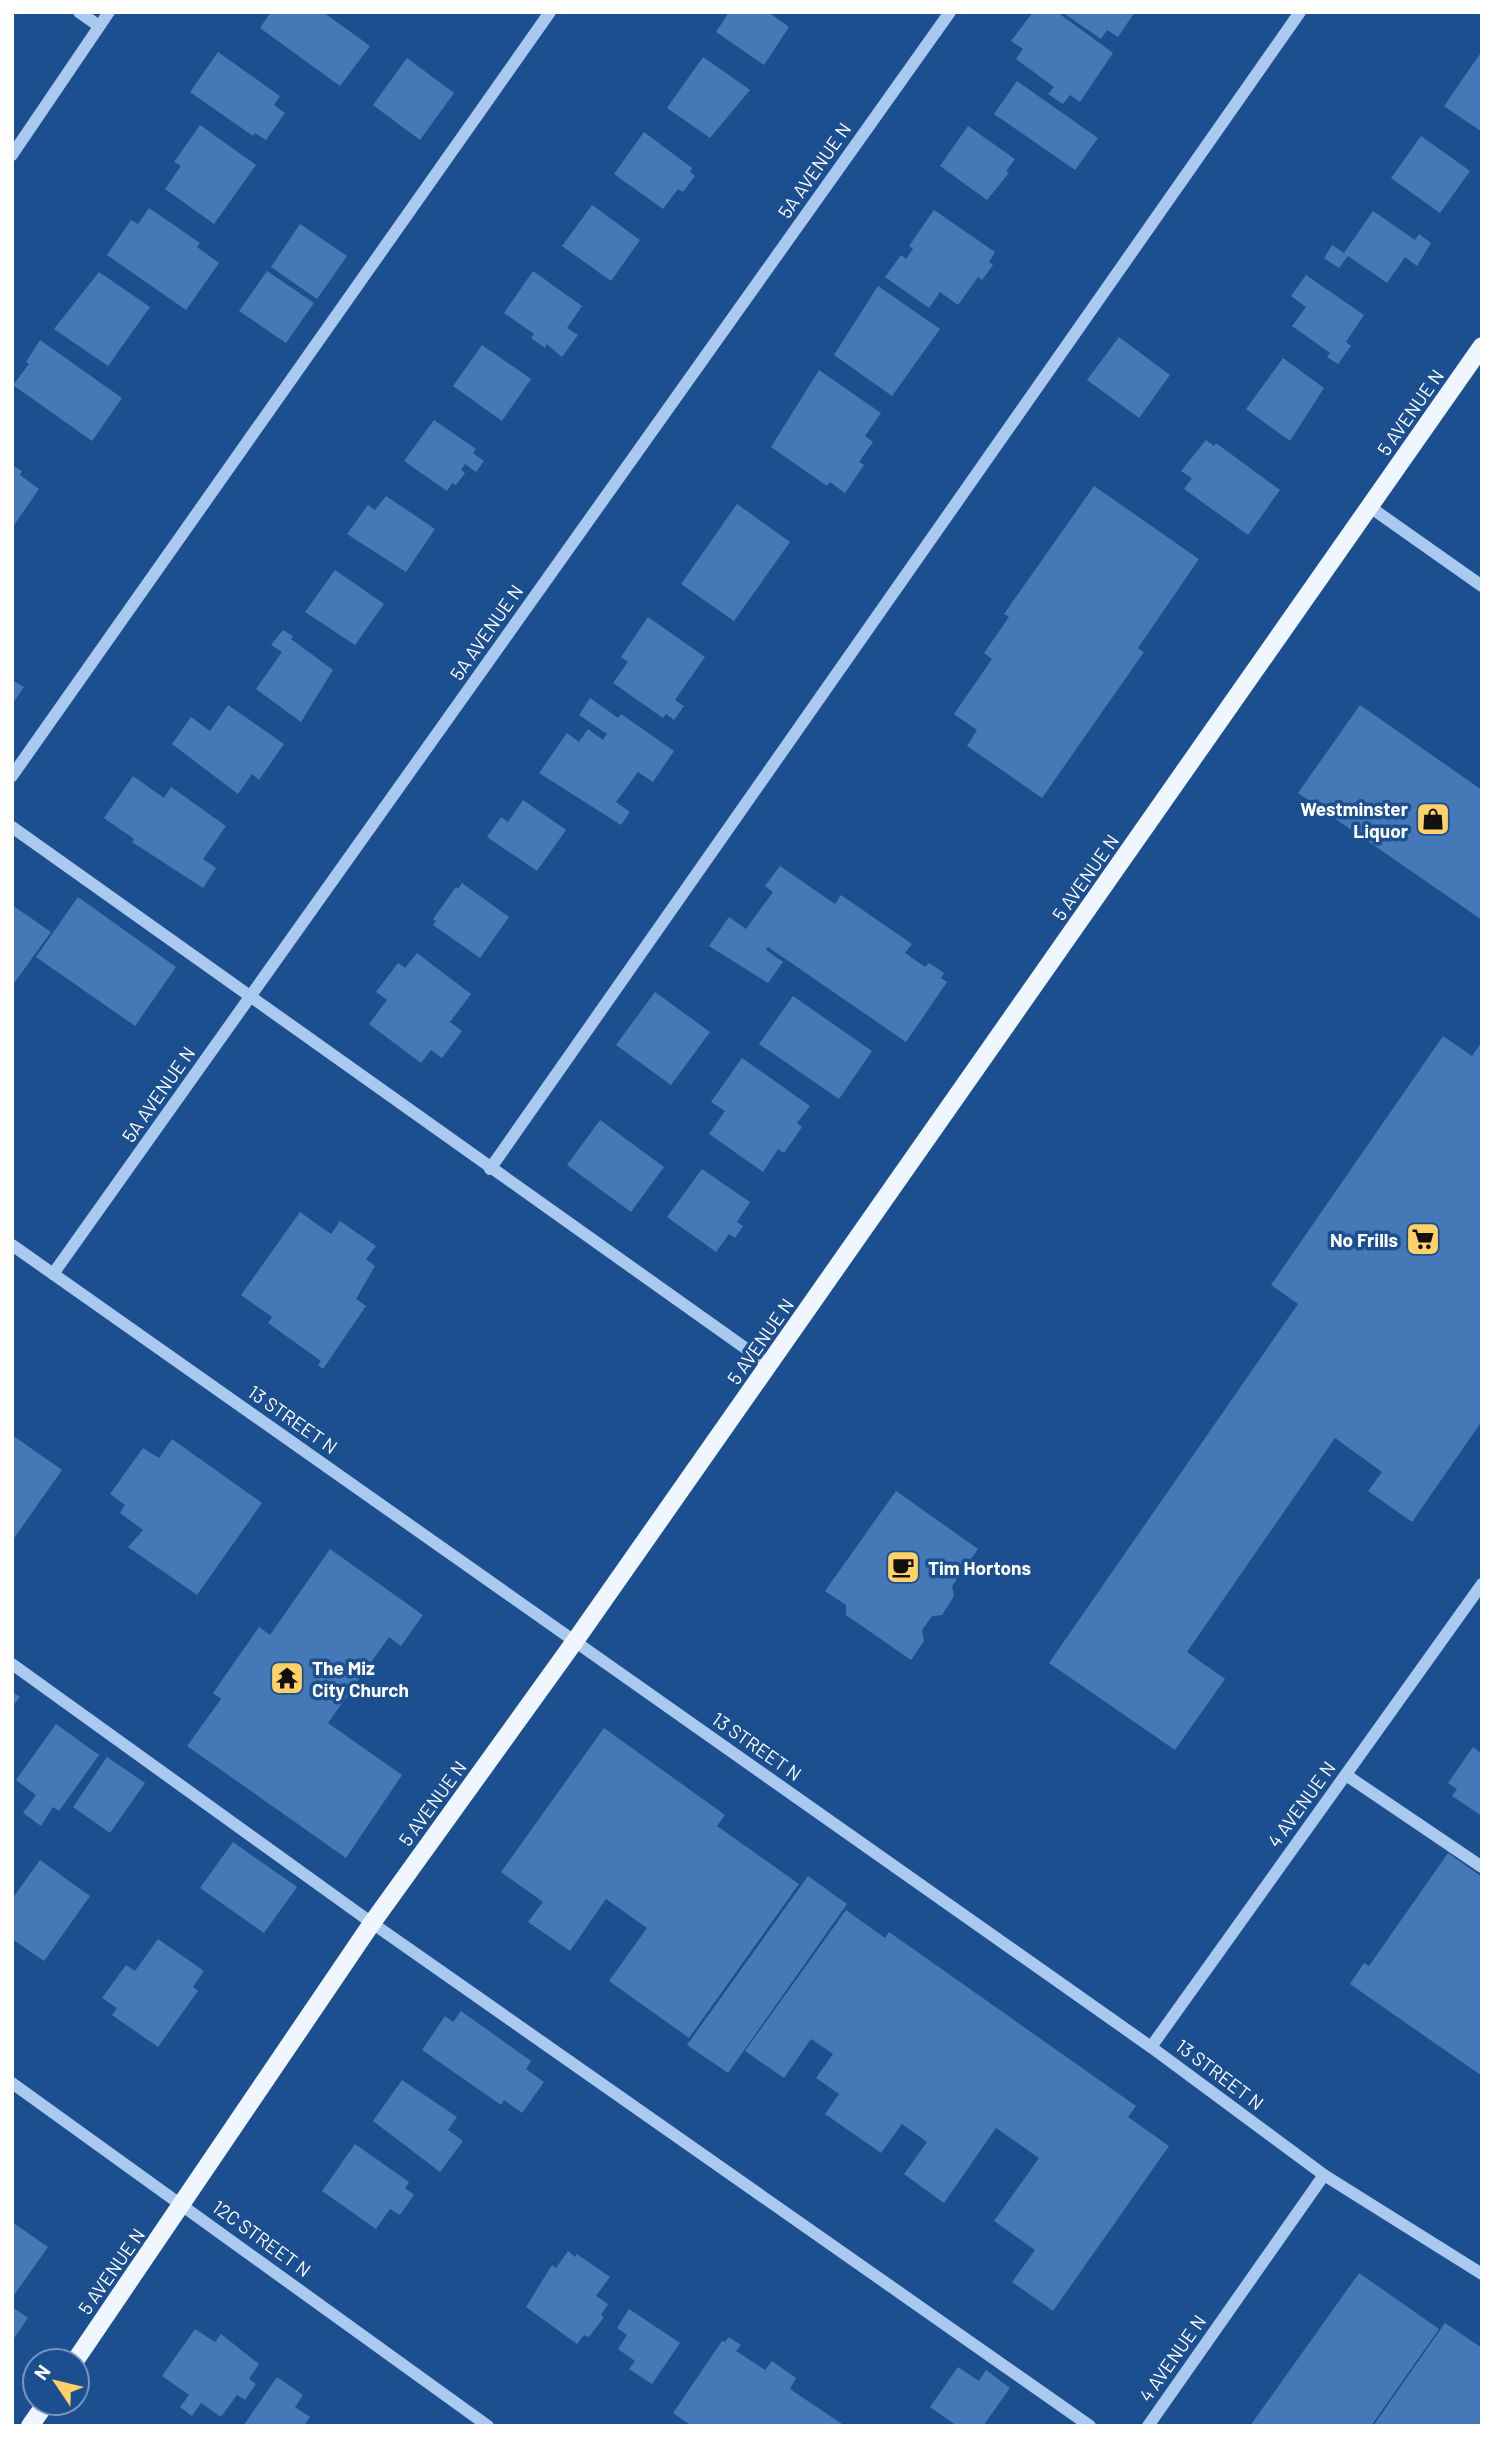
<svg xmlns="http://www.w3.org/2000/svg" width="1494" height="2438" font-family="Barlow,sans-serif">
	<rect width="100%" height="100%" fill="#1b4f8f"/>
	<g fill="#4478b7">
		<path d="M271 12H323L370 46 340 86 260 28Z"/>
		<path d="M729 12H768L789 27 764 65 716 32Z"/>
		<path d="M1033 12H1057L1113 53 1080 102 1070 95 1063 104 1048 94 1054 87 1016 59 1023 49 1011 41Z"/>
		<path d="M1062 12H1135L1118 37 1107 30 1101 39Z"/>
		<path d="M1482 51V132L1444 106Z"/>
		<path d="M218 52 280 96 274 105 285 113 266 140 255 133 253 136 190 92Z"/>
		<path d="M703 57 750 90 710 138 667 108Z"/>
		<path d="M407 58 454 93 420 140 373 105Z"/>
		<path d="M1017 81 1098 138 1075 170 994 114Z"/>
		<path d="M200 125 256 165 214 224 165 189 181 166 174 162Z"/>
		<path d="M968 126 1015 159 1006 171 1009 173 987 200 940 166Z"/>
		<path d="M644 132 692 168 690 172 695 176 683 192 678 189 663 209 614 174Z"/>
		<path d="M1421 136 1470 171 1440 213 1391 178Z"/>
		<path d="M592 205 640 240 611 281 562 246Z"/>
		<path d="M149 208 200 243 197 247 219 263 186 310 107 255 131 220 138 224Z"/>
		<path d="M934 210 995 252 989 262 993 265 982 280 978 277 958 305 940 292 929 308 885 277 901 255 906 259 913 249 909 246Z"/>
		<path d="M1373 211 1415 240 1419 234 1431 243 1417 266 1405 257 1387 283 1348 256 1339 268 1324 258 1332 245 1344 253Z"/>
		<path d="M300 224 347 256 317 299 271 267Z"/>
		<path d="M267 271 314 303 286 343 239 311Z"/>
		<path d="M533 271 582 306 567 328 578 335 562 357 547 344 545 348 531 338 534 334 504 313Z"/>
		<path d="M99 272 150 307 108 366 54 329Z"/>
		<path d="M1306 275 1364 315 1346 342 1351 346 1338 364 1327 357 1330 353 1292 326 1306 307 1291 296Z"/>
		<path d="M878 286 940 329 892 396 834 355Z"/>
		<path d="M1119 337 1170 375 1139 418 1087 380Z"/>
		<path d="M40 340 122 398 92 441 13 385 29 364 26 362Z"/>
		<path d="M482 345 531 379 502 421 453 386Z"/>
		<path d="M1283 358 1324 388 1290 441 1246 409Z"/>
		<path d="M819 370 881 413 865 436 873 442 859 462 864 465 845 493 830 482 827 486 771 447Z"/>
		<path d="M434 420 476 449 473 453 484 461 476 472 465 464 461 470 465 473 456 485 452 483 447 491 404 461Z"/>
		<path d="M1206 440 1214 446 1216 443 1280 490 1248 535 1184 489 1192 478 1181 471Z"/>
		<path d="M12 465 22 471 20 475 39 489 12 528Z"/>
		<path d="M1094 486 1199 559 1138 648 1144 652 1042 798 967 746 977 730 954 714 992 659 984 653 1009 617 1004 614Z"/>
		<path d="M386 496 435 529 406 572 347 534 368 505 375 510Z"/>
		<path d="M737 504 790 542 734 621 681 584Z"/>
		<path d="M335 570 384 604 355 645 305 612Z"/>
		<path d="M648 617 705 657 675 700 684 706 674 720 666 714 663 718 613 683 628 662 621 657Z"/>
		<path d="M283 630 293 636 291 639 333 670 301 722 256 689 282 652 271 645Z"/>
		<path d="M12 680 24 687 12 704Z"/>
		<path d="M590 698 618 718 621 714 674 751 653 782 638 772 616 802 630 812 621 825 539 773 567 733 579 742 588 729 603 740 607 734 579 715Z"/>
		<path d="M228 705 284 744 259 780 252 774 238 794 172 744 191 717 210 731Z"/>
		<path d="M1360 705 1482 790V920L1298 793Z"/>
		<path d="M133 776 164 798 171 787 226 826 203 859 216 868 203 888 132 842 134 839 104 818Z"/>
		<path d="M523 800 566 830 537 871 487 837 501 817 508 822Z"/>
		<path d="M780 866 835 904 841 895 912 944 905 953 925 967 929 963 944 973 941 978 947 982 906 1042 768 947 766 950 783 962 768 983 709 946 729 917 746 929 773 892 765 886Z"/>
		<path d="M462 883 509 917 480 958 433 925 436 921 433 919 456 887 458 889Z"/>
		<path d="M78 897 176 967 135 1026 36 957Z"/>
		<path d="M12 905 51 932 12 986Z"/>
		<path d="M417 953 471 994 450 1022 462 1031 442 1058 431 1050 421 1063 369 1024 387 1000 376 992 398 963 405 968Z"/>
		<path d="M655 992 710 1032 671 1085 616 1045Z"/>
		<path d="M793 996 872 1051 839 1099 759 1044Z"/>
		<path d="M1443 1036 1472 1056 1482 1042V1421L1412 1522 1368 1491 1382 1472 1335 1438 1187 1652 1225 1679 1175 1750 1049 1663 1298 1304 1271 1285Z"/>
		<path d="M742 1058 810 1106 797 1123 802 1127 784 1153 778 1149 763 1172 709 1134 725 1111 711 1102Z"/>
		<path d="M600 1120 664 1167 631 1212 567 1165Z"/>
		<path d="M702 1169 750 1202 737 1222 743 1226 735 1238 729 1234 716 1252 667 1217Z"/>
		<path d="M300 1212 331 1234 340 1221 376 1246 366 1259 375 1266 356 1299 366 1306 323 1369 318 1365 321 1361 268 1323 272 1317 241 1295Z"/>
		<path d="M12 1435 62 1470 12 1541Z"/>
		<path d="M172 1439 262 1503 197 1595 128 1547 143 1530 120 1513 125 1505 110 1494 143 1448 159 1458Z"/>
		<path d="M896 1491 978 1549 952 1586 954 1596 942 1615 932 1616 922 1630 924 1641 911 1660 846 1615V1605L825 1591Z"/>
		<path d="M330 1549 423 1615 401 1646 389 1637 328 1723 402 1775 346 1858 187 1746 221 1699 213 1693 259 1627 270 1635Z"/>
		<path d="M12 1692 20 1697 12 1707Z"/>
		<path d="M56 1724 99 1755 59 1811 53 1807 41 1826 23 1813 36 1795 16 1780Z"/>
		<path d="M604 1728 725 1815 717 1826 799 1884 689 2038 609 1981 647 1928 606 1899 570 1951 528 1922 543 1902 501 1872Z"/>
		<path d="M1473 1747 1482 1754V1816L1452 1796 1457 1789 1448 1783Z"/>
		<path d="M107 1757 145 1783 110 1833 73 1807Z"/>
		<path d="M233 1842 297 1887 264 1933 200 1888Z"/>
		<path d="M1448 1853 1482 1877V2076L1350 1984 1364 1963 1369 1966Z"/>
		<path d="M40 1860 90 1896 44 1961 12 1939V1899Z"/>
		<path d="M808 1876 847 1904 728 2073 687 2045Z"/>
		<path d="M846 1910 885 1938 889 1932 1136 2106 1128 2117 1169 2146 1053 2311 1012 2282 1035 2250 994 2221 1039 2158 996 2128 944 2203 904 2174 927 2142 902 2124 881 2153 825 2114 839 2094 816 2078 833 2054 811 2039 784 2078 745 2051Z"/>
		<path d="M158 1939 204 1971 193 1987 198 1991 158 2047 112 2015 117 2008 102 1998 126 1965 135 1971Z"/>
		<path d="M461 2011 531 2061 526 2069 544 2082 522 2113 504 2100 501 2105 422 2050 445 2016 453 2022Z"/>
		<path d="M402 2080 457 2117 448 2130 463 2141 440 2172 373 2121Z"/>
		<path d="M355 2144 409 2182 405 2188 414 2195 400 2215 390 2209 376 2229 322 2191Z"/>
		<path d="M12 2222 48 2247 12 2298Z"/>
		<path d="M568 2251 575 2257 577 2254 610 2277 596 2296 608 2304 601 2315 604 2317 589 2337 584 2335 577 2344 526 2307 552 2265 556 2268Z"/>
		<path d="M1359 2273 1439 2329 1371 2426H1250Z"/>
		<path d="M12 2307 28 2318 12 2341Z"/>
		<path d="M629 2309 680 2343 652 2384 629 2369 635 2361 618 2349 627 2335 617 2328Z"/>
		<path d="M1445 2323 1482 2348V2426H1373Z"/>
		<path d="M195 2329 215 2342 221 2334 259 2364 249 2379 256 2384 245 2400 237 2395 221 2417 201 2403 192 2416 180 2407 189 2395 162 2376Z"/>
		<path d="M729 2337 741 2345 736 2351 765 2370 772 2361 796 2378 790 2389 845 2426H692L673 2413 722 2341 725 2342Z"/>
		<path d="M958 2367 979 2381 986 2370 1010 2388 983 2426H957L930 2407Z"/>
		<path d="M277 2377 303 2395 295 2407 310 2417 304 2426H243Z"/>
	</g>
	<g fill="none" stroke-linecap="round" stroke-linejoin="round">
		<g stroke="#a9c9ee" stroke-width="12">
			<path d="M79 12 99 26"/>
			<path d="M12 155 109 12"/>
			<path d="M1370 507 1482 586"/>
			<path d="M12 776 550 12"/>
			<path d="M12 827 769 1365"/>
			<path d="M490 1169 1300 12"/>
			<path d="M12 1245 1151 2047 1324 2175 1482 2274"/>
			<path d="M53 1274 950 12"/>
			<path d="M12 1664 372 1923 1090 2426"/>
			<path d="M1346 1775 1482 1867"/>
			<path d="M1151 2047 1482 1584"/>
			<path d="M12 2083 488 2426"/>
			<path d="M1148 2426 1324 2175"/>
		</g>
		<g stroke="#f0f6ff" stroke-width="18">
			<path d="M75 2361 372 1923 575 1641 1482 346"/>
			<path d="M30 2426 46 2403"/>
		</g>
	</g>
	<defs>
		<g id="shop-square" transform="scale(1.75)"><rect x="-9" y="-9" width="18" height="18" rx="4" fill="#ffd166" stroke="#1b4f8f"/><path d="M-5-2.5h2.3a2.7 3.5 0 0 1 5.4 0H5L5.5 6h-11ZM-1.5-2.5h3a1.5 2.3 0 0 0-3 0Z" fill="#111"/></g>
		<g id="supermarket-square" transform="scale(1.75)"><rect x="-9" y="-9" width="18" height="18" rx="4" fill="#ffd166" stroke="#1b4f8f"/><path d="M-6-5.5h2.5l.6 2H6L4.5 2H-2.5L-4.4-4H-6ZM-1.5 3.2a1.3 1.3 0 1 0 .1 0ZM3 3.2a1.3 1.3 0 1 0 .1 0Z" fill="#111"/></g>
		<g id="cafe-square" transform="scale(1.75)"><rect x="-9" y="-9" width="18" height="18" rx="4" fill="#ffd166" stroke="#1b4f8f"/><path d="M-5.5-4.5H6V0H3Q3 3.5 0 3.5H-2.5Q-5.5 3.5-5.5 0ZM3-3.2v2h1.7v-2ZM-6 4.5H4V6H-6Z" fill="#111"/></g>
		<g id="temple-square" transform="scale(1.75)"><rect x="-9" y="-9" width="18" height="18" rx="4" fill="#ffd166" stroke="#1b4f8f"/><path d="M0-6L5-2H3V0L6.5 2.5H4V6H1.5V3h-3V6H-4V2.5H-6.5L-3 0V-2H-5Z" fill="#111"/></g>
	</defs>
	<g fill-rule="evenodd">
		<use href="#shop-square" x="1433" y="819"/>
		<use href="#supermarket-square" x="1423" y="1239"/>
		<use href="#cafe-square" x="903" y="1567"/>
		<use href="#temple-square" x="287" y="1678"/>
	</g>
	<g text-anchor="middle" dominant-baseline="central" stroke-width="7" stroke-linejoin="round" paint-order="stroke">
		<g font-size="19" fill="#fff" stroke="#1b4f8f">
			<text transform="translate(814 170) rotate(-55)">5A AVENUE N</text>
			<text transform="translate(1410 412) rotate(-55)">5 AVENUE N</text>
			<text transform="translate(486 632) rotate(-55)">5A AVENUE N</text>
			<text transform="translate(1085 877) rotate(-55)">5 AVENUE N</text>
			<text transform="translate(158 1094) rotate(-55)">5A AVENUE N</text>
			<text transform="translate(760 1341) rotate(-55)">5 AVENUE N</text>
			<text transform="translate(293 1419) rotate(35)">13 STREET N</text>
			<text transform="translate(757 1746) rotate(35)">13 STREET N</text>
			<text transform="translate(432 1803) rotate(-54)">5 AVENUE N</text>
			<text transform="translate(1301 1804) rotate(-54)">4 AVENUE N</text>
			<text transform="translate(1220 2074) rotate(37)">13 STREET N</text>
			<text transform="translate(262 2238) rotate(36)">12C STREET N</text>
			<text transform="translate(111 2271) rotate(-55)">5 AVENUE N</text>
			<text transform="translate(1172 2358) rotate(-55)">4 AVENUE N</text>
		</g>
		<g font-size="19" font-weight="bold" fill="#fff" stroke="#1b4f8f" text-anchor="end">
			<text x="1408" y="808">Westminster<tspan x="1408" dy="22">Liquor</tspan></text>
			<text x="1398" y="1239">No Frills</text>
			<text x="928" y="1567" text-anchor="start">Tim Hortons</text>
			<text x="312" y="1667" text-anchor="start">The Miz<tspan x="312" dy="22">City Church</tspan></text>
		</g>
	</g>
	<rect width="1494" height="2438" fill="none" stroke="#ffffff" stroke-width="28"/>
	<g transform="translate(56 2382) rotate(305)"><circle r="33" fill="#1b4f8f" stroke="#7695bc" stroke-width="2"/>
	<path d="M0-5L12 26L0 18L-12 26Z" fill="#ffd166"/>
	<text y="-10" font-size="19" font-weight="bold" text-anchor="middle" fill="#ffffff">N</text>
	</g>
</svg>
